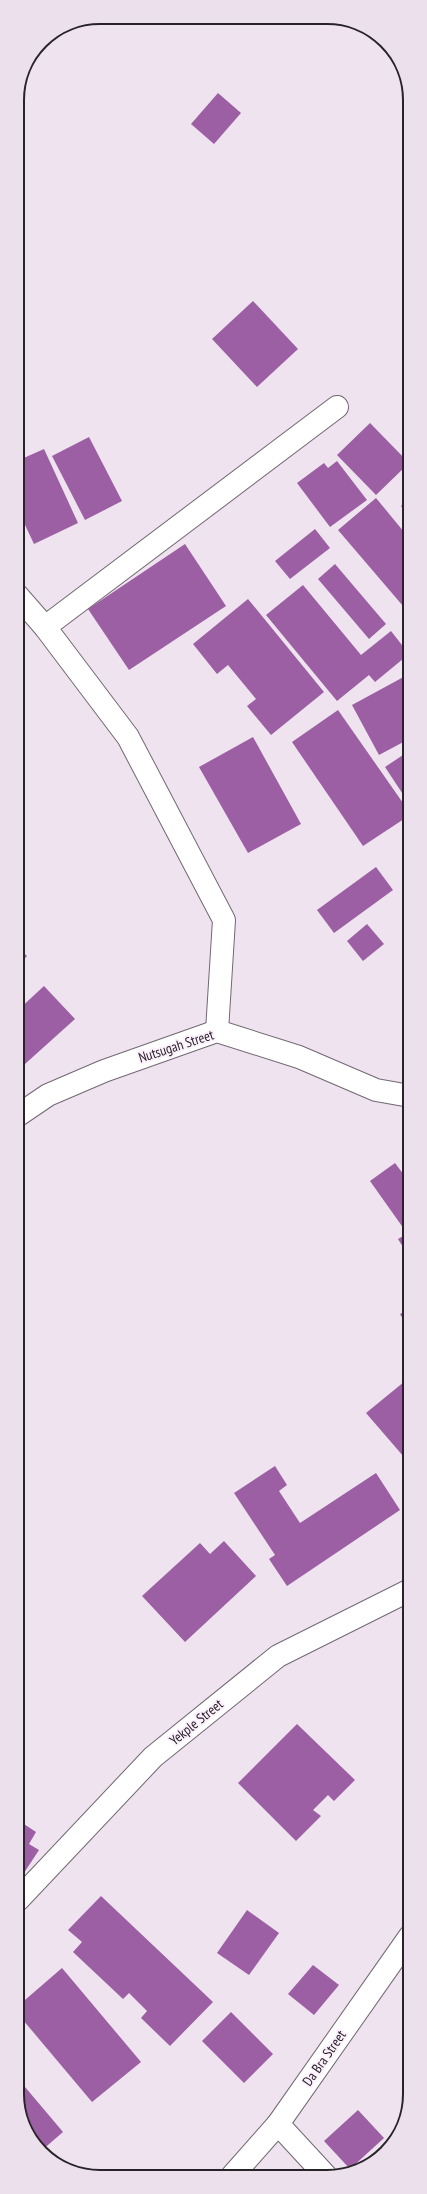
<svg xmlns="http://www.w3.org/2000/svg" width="427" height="2194" font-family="'PT Sans Narrow',sans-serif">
	<rect width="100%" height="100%" fill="#eee3ef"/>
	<g fill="#9c5fa3">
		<path d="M218 93 241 113 214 144 191 124Z"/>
		<path d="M253 301 298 349 257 387 212 339Z"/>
		<path d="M370 423 409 463 376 495 337 455Z"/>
		<path d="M89 437 122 501 85 520 52 456Z"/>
		<path d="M44 449 78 523 34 544 17 508V461Z"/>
		<path d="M337 461 367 500 330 527 297 483 324 463 328 468Z"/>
		<path d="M376 498 409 538V613L338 530Z"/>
		<path d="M409 499V517L401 506Z"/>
		<path d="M315 529 330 548 290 579 275 561Z"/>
		<path d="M185 544 226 606 129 670 88 609Z"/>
		<path d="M335 564 386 624 369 639 318 579Z"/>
		<path d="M303 585 361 655 391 631 409 654 375 682 369 675 337 701 266 615Z"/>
		<path d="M248 599 324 692 271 735 247 706 256 699 228 665 217 674 193 644Z"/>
		<path d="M409 674V739L379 755 352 705Z"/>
		<path d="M338 710 410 813V815L363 846 292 742Z"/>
		<path d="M253 737 301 824 248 853 199 767Z"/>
		<path d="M406 753 409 758 410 805 385 767Z"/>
		<path d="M376 867 393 890 334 933 317 910Z"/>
		<path d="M367 924 384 944 363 961 347 941Z"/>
		<path d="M17 947 27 956 17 967Z"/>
		<path d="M44 986 75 1019 25 1064 17 1055V1011Z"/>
		<path d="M395 1163 410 1183V1225L404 1229 370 1181Z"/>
		<path d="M410 1232V1258L398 1239Z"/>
		<path d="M410 1309V1331L400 1314Z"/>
		<path d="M410 1377V1464L366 1413Z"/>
		<path d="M275 1466 287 1485 279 1491 300 1523 376 1473 400 1510 287 1586 269 1559 275 1555 234 1493Z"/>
		<path d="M224 1541 256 1576 185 1642 142 1596 200 1543 210 1554Z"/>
		<path d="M297 1724 355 1780 334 1801 328 1795 313 1810 321 1816 296 1841 238 1783Z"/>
		<path d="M18 1820 36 1832 29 1844 39 1850 20 1879 18 1877Z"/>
		<path d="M101 1896 213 2002 170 2046 141 2018 147 2011 129 1993 123 1999 73 1952 82 1942 68 1930Z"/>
		<path d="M247 1910 279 1933 249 1975 217 1953Z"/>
		<path d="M313 1965 339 1985 314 2015 288 1994Z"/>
		<path d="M62 1968 141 2062 92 2102 18 2014V2006Z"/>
		<path d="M231 2012 273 2054 244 2083 202 2041Z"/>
		<path d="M18 2032 25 2041 18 2047Z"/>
		<path d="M20 2081 63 2132 41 2151 38 2149 18 2105V2083Z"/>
		<path d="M358 2110 384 2138 350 2169 324 2141Z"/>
	</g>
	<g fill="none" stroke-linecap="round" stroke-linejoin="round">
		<g stroke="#726873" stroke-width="24">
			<g id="minor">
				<path d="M17 595 45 627 128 737 224 920 217 1031"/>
				<path d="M45 627 337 407"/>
				<path d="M17 1116 48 1095 104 1071 217 1031 299 1057 376 1090 410 1096"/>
				<path d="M18 1900 153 1757 278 1656 410 1590"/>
				<path d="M278 2124 326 2176"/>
				<path d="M232 2176 278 2124 410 1936"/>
			</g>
		</g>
		<use href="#minor" stroke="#fff" stroke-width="22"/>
	</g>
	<g text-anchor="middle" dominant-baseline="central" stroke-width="4" stroke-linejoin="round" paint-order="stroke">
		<g font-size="14" fill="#272328" stroke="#fcf0fd">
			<text transform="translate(176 1046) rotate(-18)">Nutsugah Street</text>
			<text transform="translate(196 1722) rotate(-39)">Yekple Street</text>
			<text transform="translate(324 2058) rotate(-55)">Da Bra Street</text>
		</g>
	</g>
	<path d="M0 0H427V2194H0ZM100 24H327A76 76 0 0 1 403 100V2094A76 76 0 0 1 327 2170H100A76 76 0 0 1 24 2094V100A76 76 0 0 1 100 24Z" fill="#ebe0ec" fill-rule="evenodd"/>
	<path fill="none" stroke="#272328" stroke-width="2" d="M100 24H327A76 76 0 0 1 403 100V2094A76 76 0 0 1 327 2170H100A76 76 0 0 1 24 2094V100A76 76 0 0 1 100 24Z"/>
</svg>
